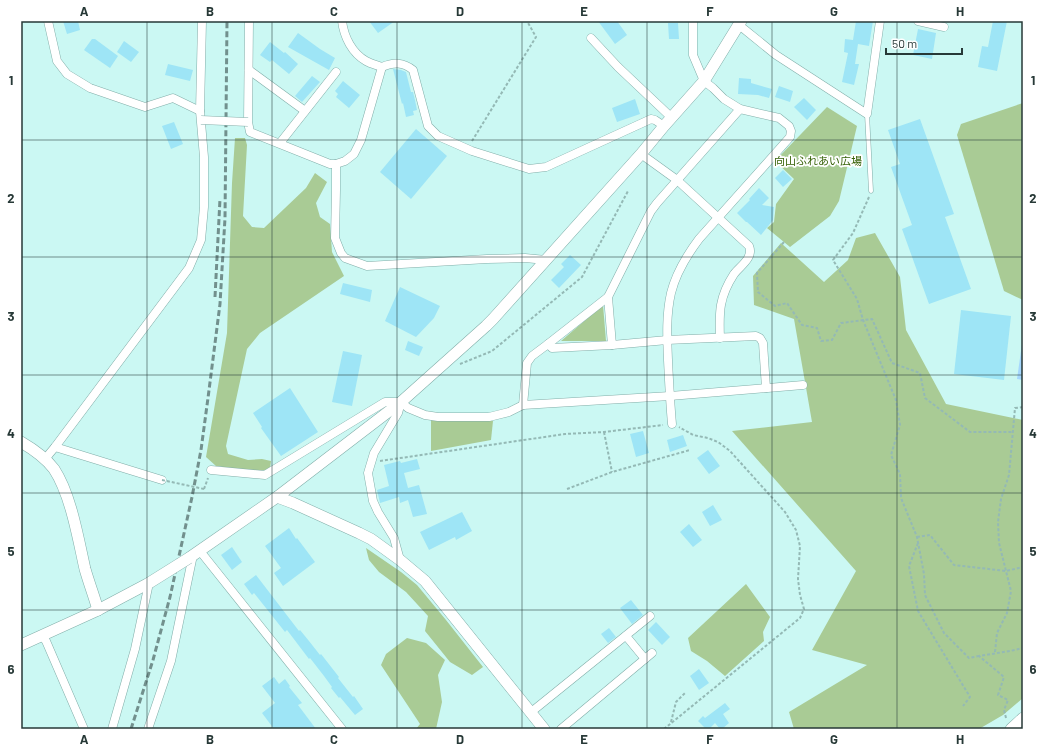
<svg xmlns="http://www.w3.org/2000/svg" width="1044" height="750" font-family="Barlow,'Noto Sans JP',sans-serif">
	<rect width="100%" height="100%" fill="#cbf8f3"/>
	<g fill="#a9cb95">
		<path d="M1023 103V300L1004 291 957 135 961 124Z"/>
		<path d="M827 107 857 126 839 201 830 216 790 247 767 228 774 222 776 204 794 179 775 161Z"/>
		<path d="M235 138H245L247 145 243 216 252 227 264 228 306 188 315 173 327 182 316 203 320 217 330 224 332 252 344 276 260 333 247 349 226 446 228 454 248 460 262 459 271 461 270 469 260 471 243 470 216 466 206 457 227 333 232 183Z"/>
		<path d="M875 233 900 277 906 330 946 404 1023 420V698L1003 715 979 729H794L789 712 867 665 812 650 856 571 732 431 812 422 794 319 754 305 753 276 781 243 824 282 848 260 856 238Z"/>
		<path d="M603 305 606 341H561Z"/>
		<path d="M431 420 493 421 491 440 431 451Z"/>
		<path d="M366 548 401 572 417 585 446 620 483 667 472 675 450 662 425 631 428 616 406 592 379 572 369 560Z"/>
		<path d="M746 584 770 617 763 632 764 641 725 676 707 661 691 651 688 638Z"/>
		<path d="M407 638 426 643 445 660 438 675 442 702 436 729H416L420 724 381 665 386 654Z"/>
	</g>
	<path fill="#a5d7fd" d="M1022 344H1023V380L1017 379Z"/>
	<g fill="#9ee5f6">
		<path d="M63 21H78L80 30 67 34Z"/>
		<path d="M369 21H395L378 33Z"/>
		<path d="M598 21H617L627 35 615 44Z"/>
		<path d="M856 21H873L869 46 858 44 855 64H859L854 85 842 82 848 53 844 52 845 39 853 40Z"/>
		<path d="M993 21H1007L997 71 978 67 982 46 988 47Z"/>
		<path d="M668 23H678L679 39H669Z"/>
		<path d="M918 29 936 33 932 59 913 55Z"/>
		<path d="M298 33 320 49 335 58 329 70 288 47Z"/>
		<path d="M92 39H95L118 56 110 68 84 50Z"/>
		<path d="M124 41 139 52 131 62 117 52Z"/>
		<path d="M270 42 284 53 285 52 298 64 289 74 272 60 270 62 260 55Z"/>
		<path d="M168 64 193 70 190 81 165 75Z"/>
		<path d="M393 69 401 70 406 72 411 92H413L415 100 417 110 413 111 414 115 406 117 403 103 402 104Z"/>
		<path d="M312 76 320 82 302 102 295 96Z"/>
		<path d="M739 78 751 79V83L772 89 769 98 758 95 738 94Z"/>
		<path d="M343 81 360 95 349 108 336 97 338 94 335 91Z"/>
		<path d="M779 86 793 91 790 102 775 97Z"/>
		<path d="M804 98 816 110 807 120 794 107Z"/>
		<path d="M635 99 640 114 617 122 612 108Z"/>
		<path d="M920 119 954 214 945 217 971 289 929 304 902 229 912 225 891 167 900 164 888 130Z"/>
		<path d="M174 122 183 144 171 149 162 126Z"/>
		<path d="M416 129 447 156 411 199 380 172Z"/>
		<path d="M783 170 792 179 783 187 775 178Z"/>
		<path d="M759 188 769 198 762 205 774 207 773 220 761 235 747 222H746L737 213 750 200 749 199Z"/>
		<path d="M570 255 581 265 559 288 551 280 564 267 561 264Z"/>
		<path d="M343 283 372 290 370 302 340 294Z"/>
		<path d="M400 287 440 306 434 318 416 337 385 321Z"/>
		<path d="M961 310 1011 316 1004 380 954 374Z"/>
		<path d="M408 341 423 347 419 356 405 350Z"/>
		<path d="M343 351 362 355 352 406 332 402Z"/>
		<path d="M290 388 318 432 281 456 261 428 262 427 253 413Z"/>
		<path d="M643 431 649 453 636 457 630 434Z"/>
		<path d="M683 435 687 446 670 452 667 440Z"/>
		<path d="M708 450 720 466 709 474 697 458Z"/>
		<path d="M417 459 420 469 404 473 408 488 419 485 427 514 413 517 408 500 400 503 399 497 380 503 377 490 389 486 384 465 400 461 401 463Z"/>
		<path d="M713 505 722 520 710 526 702 512Z"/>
		<path d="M462 512 472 531 456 540 455 537 429 550 420 532Z"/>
		<path d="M689 524 702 540 693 547 680 532Z"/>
		<path d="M289 528 296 539 297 538 315 562 283 586 274 573 281 568 265 546Z"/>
		<path d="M232 547 242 562 232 570 221 555Z"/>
		<path d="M256 575 299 631 300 630 309 641 320 655 321 654 339 677 338 678 353 697 354 696 363 709 355 715 340 697 339 698 331 688 332 687 324 676 310 658 309 659 287 630 285 632 254 593 252 595 244 584Z"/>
		<path d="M631 600 643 615 632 624 620 608Z"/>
		<path d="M656 622 670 637 662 645 648 630Z"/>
		<path d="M609 628 616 637 608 643 601 634Z"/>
		<path d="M699 669 709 683 699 690 690 676Z"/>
		<path d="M274 677 279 684 285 679 290 686 289 687 302 703 298 705 316 729H274L262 713 275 703 262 686Z"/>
		<path d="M725 703 730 709 723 714 729 723 722 729H720L715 723 709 729H706L698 721 703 716 705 718Z"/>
	</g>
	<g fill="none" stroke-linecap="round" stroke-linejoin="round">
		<g stroke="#82aea9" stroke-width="5">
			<path id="lane" d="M867 114 871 191"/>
		</g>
		<g stroke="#82aea9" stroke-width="9">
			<g id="street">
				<path d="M48 21 57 61 67 74 90 88 145 107 173 98 200 111"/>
				<path d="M249 21 248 122 250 132 330 164H336L345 161 354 154 361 140 382 67C394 62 403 62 413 70L428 126 438 136 472 151 529 169 546 167 651 119 655 120 664 126"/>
				<path d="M342 21C344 37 352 53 366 61 371 64 377 65 382 67"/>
				<path d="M918 21 944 27"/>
				<path d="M739 25 776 55 867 114 880 21"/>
				<path d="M591 38 618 67 672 118"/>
				<path d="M249 70 305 111"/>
				<path d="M280 143 336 72"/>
				<path d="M641 154 677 180 749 246C754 258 740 266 734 274 719 297 719 312 720 338"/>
				<path d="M336 164V190L335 238 341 253 345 258 367 266 487 259 525 258 546 260"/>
				<path d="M548 344 608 297"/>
				<path d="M612 345 608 297 651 211 657 203 740 109"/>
				<path d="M523 405 527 363 532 356 548 344 552 348 612 345 667 340 756 336 760 338 763 343 766 388"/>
				<path d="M672 424C670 402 669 381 668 360 667 337 666 315 671 293 676 273 687 255 699 239L790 137 791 131 789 126 779 118 740 109 724 99 713 88 704 81 693 55V21"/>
				<path d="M55 447 162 480"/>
				<path d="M45 459 55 447 189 268 201 240 204 207V157L200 111 202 21"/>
				<path d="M211 470 265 475 385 402H401L408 408 425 415 438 417H489L509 412 523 405 670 396 803 385"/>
				<path d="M200 551 342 729"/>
				<path d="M400 560 394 538 378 512 373 501 368 473 374 453 398 413 401 402"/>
				<path d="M42 636 46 641 84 729"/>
				<path d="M626 636 645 659"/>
				<path d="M530 713 650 616"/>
				<path d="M112 729 135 649 149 583"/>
				<path d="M148 729 171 661 193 555"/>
				<path d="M561 729 652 653"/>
			</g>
		</g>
		<g stroke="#82aea9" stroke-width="12">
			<g id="secondary">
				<path d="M21 442C33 449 45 457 54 469 71 495 78 538 85 569 89 583 94 596 98 610"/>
				<path d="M277 497 293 503 359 533 371 539 400 560 425 581 544 729"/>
				<path d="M189 558 277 497 401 402 486 326 493 319 641 154 664 126 704 81 741 21"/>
				<path d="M21 645 98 610 149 583"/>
				<path d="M1011 729 1023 718"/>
			</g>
		</g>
		<g stroke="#94b9b5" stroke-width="2" stroke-dasharray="3 2" stroke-linecap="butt">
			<path d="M472 141 536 37 527 21"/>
			<path d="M869 197 853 233 833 260 857 299 863 320 896 400 900 425 891 455 900 474 901 498 917 537 924 574 925 595 944 633 969 658 979 656"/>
			<path d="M784 242 757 273 758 292 775 306 787 303 802 325 817 328 821 341 832 340 841 323 872 319 892 363 920 373 925 398 970 432H1013"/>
			<path d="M460 364 492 351 582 277 628 191"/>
			<path d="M604 432 612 472"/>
			<path d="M380 461 565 434 604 432 663 425"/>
			<path d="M204 489 208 478"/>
			<path d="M567 489 612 472 690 450"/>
			<path d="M917 537 930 535 954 565 1006 571 1023 567"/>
			<path d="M918 543 909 566 918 611 970 697 963 706"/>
			<path d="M995 652 997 633 1007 613 1011 591 999 543 998 522 1001 499 1009 475 1015 408 1023 407"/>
			<path d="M1006 718 1004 710 1008 700 998 695 1004 677 979 656 1010 651 1023 648"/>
			<path d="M671 722 676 702 685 693"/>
			<path d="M664 729 800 618 804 609 800 595 798 579 800 546 796 530 785 512 730 451 718 442 708 438 693 435 679 427"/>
		</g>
		<use href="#lane" stroke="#fff" stroke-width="4"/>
		<use href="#street" stroke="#fff" stroke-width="8"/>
		<use href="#secondary" stroke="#fff" stroke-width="11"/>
		<g stroke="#72908d" stroke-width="3" stroke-dasharray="6 3" stroke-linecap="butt">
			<path d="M215 297 220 199"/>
			<path d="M131 729 153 660 170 597 192 497 201 450 208 398 220 304 225 218 227 21"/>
		</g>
		<g stroke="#82aea9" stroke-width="9" stroke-linecap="butt">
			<path id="street-bridge" d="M201 120 248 122"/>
		</g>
		<g stroke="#82aea9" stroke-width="12" stroke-linecap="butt">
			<path id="secondary-bridge" d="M149 583 189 558"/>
		</g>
		<path stroke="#94b9b5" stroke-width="2" stroke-dasharray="3 2" stroke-linecap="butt" d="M162 480 204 489"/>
		<use href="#street-bridge" stroke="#fff" stroke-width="8"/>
		<use href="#secondary-bridge" stroke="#fff" stroke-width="11"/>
	</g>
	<path fill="none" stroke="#273937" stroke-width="1" stroke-opacity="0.55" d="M147 21V729M272 21V729M397 21V729M522 21V729M647 21V729M772 21V729M897 21V729M21 140H1023M21 257H1023M21 375H1023M21 493H1023M21 610H1023"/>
	<g text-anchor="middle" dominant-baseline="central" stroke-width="3.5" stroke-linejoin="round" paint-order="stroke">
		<g font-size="11" fill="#335f04" stroke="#fff">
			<text x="818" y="160">向山ふれあい広場</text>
		</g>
	</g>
	<rect width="1044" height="750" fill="none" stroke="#ffffff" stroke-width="44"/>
	<path d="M886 48v6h76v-6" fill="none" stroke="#273937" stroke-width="2"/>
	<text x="892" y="48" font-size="12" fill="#273937" stroke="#ffffff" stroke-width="3" paint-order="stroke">50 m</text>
	<rect x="22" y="22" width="1000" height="706" fill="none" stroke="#273937" stroke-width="1.5"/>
	<g font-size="13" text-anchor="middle" font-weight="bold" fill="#273937">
		<text x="84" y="16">A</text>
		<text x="210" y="16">B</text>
		<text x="334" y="16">C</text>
		<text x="460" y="16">D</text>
		<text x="584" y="16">E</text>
		<text x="710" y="16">F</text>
		<text x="834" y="16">G</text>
		<text x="960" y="16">H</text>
		<text x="11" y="85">1</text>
		<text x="1033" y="85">1</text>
		<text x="11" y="203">2</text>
		<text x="1033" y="203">2</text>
		<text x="11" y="321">3</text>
		<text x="1033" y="321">3</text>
		<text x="11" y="438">4</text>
		<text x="1033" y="438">4</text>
		<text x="11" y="556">5</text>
		<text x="1033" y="556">5</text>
		<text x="11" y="674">6</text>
		<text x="1033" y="674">6</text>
		<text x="84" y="744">A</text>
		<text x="210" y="744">B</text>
		<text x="334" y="744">C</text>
		<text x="460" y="744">D</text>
		<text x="584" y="744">E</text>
		<text x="710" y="744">F</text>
		<text x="834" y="744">G</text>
		<text x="960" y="744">H</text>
	</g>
</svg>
